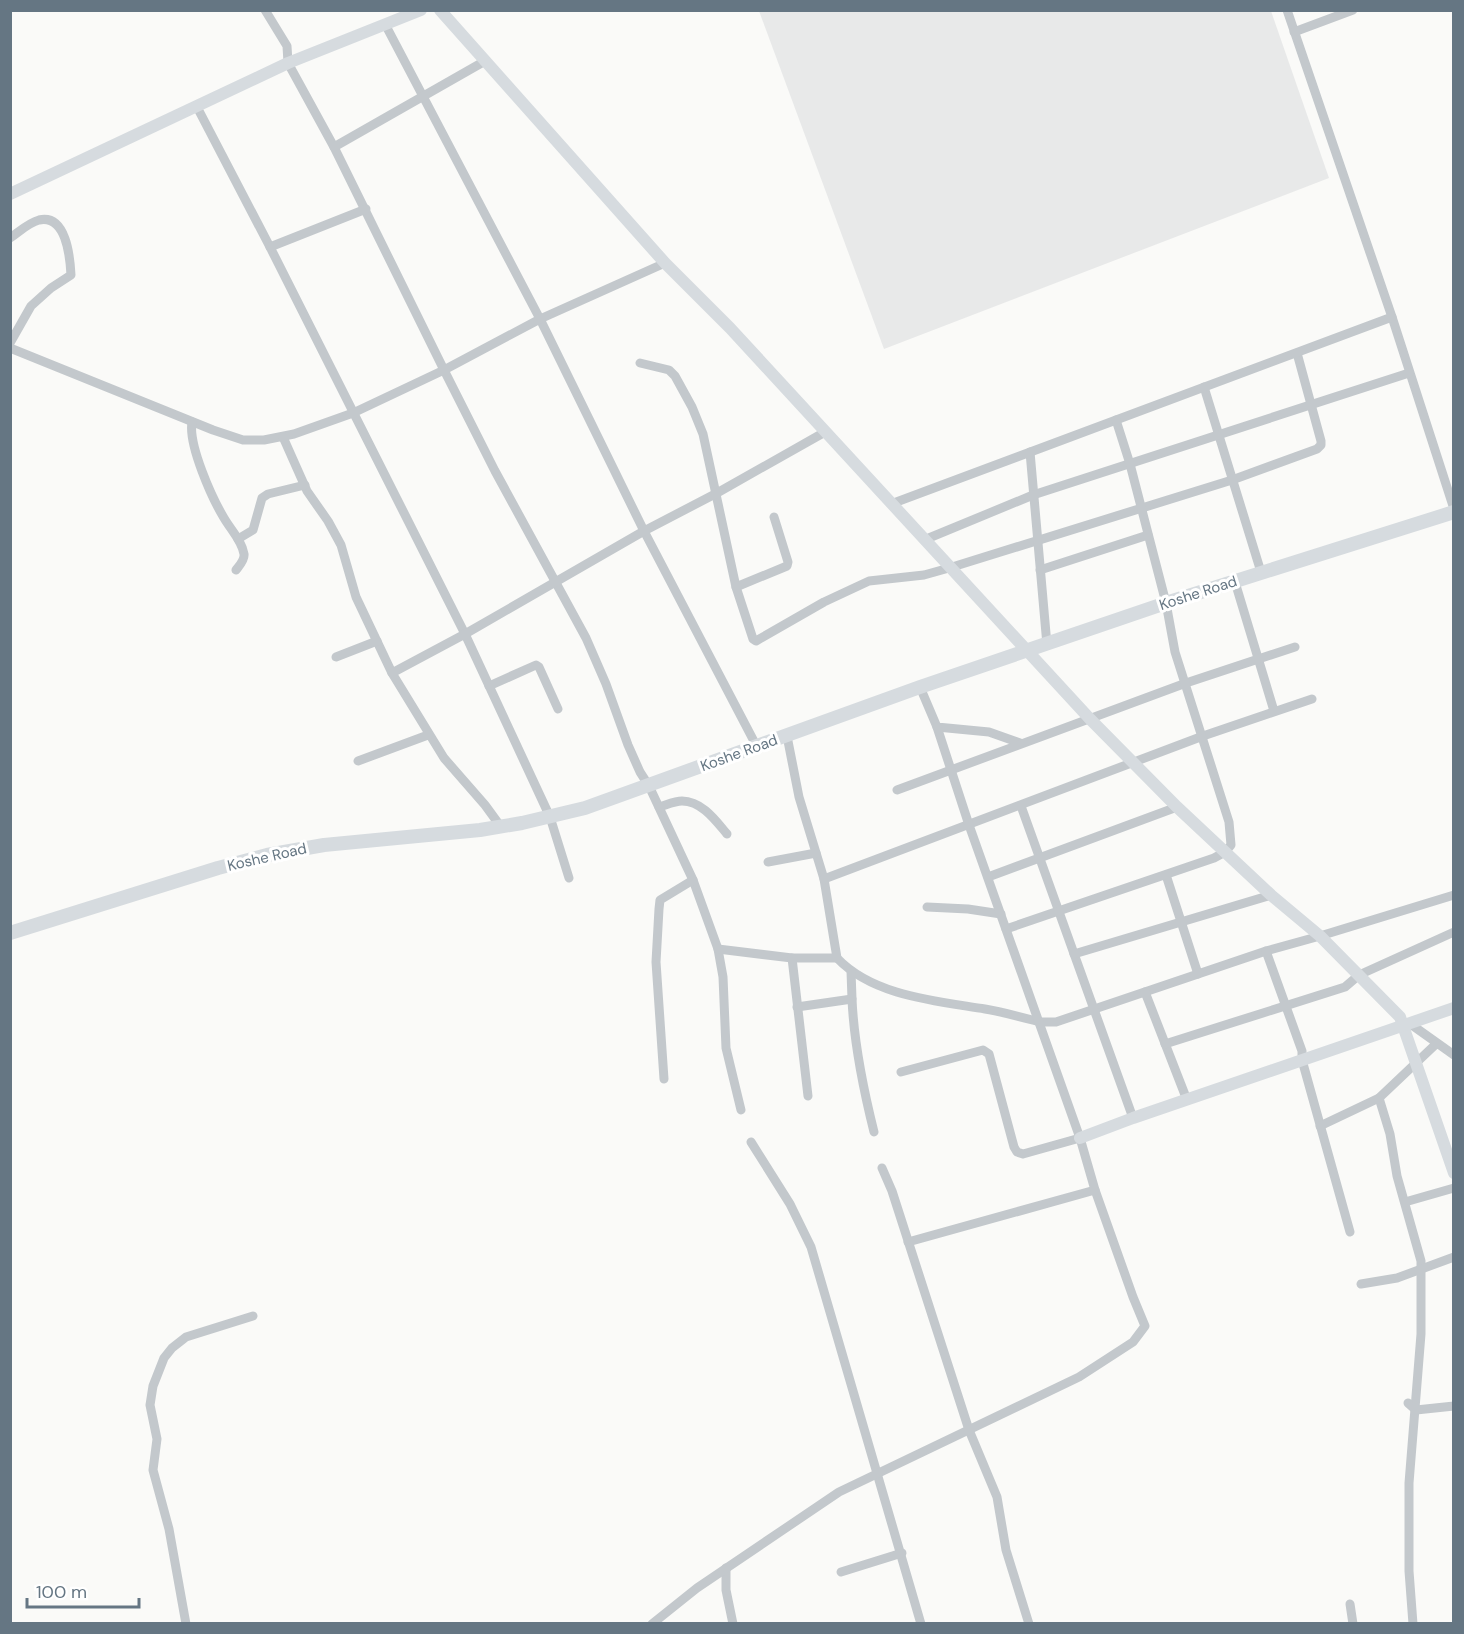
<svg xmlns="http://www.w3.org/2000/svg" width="1464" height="1634" font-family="'DM Sans',sans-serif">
	<rect width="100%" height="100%" fill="#fafaf8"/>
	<path fill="#e8e9e9" d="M759 11H1271L1329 178 884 349Z"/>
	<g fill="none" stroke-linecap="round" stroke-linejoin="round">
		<g stroke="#c3c8cc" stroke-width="9">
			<path d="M265 10 287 46 288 63 334 147 444 370 495 471 586 638 606 684 628 745 640 772 649 786 693 880 718 949 723 977 726 1048 741 1110"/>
			<path d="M1287 10 1392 317 1454 509"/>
			<path d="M385 24 540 319 644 531 757 747"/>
			<path d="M1294 32 1353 10"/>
			<path d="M197 107 270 247 465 634 550 817 569 878"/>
			<path d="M334 147 485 61"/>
			<path d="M10 238C19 232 28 223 39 220 66 214 70 256 71 275L51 288 31 306 10 343"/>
			<path d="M270 247 366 209"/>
			<path d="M10 348 213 430 243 440H264L294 434 353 413 444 370 540 319 665 263"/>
			<path d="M640 363 669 370 675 376 692 407 703 434 736 587 753 639 756 641 824 602 869 581 924 575 949 568 1232 480 1317 449 1321 445V441L1297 353"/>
			<path d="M1204 387 1261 572"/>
			<path d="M192 422C188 445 212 498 224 518 231 530 242 541 244 554 245 560 239 566 236 570"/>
			<path d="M283 437 307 491 328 521 341 545 356 597 392 673 444 758 485 805 501 827"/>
			<path d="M1030 452 1047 645"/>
			<path d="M891 504 1392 317"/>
			<path d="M238 539 253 530 262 498 268 494 305 485"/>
			<path d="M924 540 1033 495 1409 373"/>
			<path d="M1040 570 1148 535"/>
			<path d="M1235 582 1274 711"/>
			<path d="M736 587 787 566 788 562 774 517"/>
			<path d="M336 657 377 641"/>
			<path d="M392 673 465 634 644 531 717 493 825 432"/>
			<path d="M489 686 536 665 539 667 558 709"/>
			<path d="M920 687 937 727 989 732 1020 743"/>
			<path d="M787 736 799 797 824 879 837 958C873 996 936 1001 985 1009 1003 1012 1021 1017 1040 1022H1056L1266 951 1320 936 1454 895"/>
			<path d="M358 761 428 735"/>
			<path d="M897 790 1186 683 1295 647"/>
			<path d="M1021 806 1133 1118"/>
			<path d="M659 807C666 805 675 801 682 801 702 801 716 821 727 834"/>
			<path d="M768 862 816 853"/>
			<path d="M1166 875 1198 974"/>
			<path d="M988 877 1177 807"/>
			<path d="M824 879 1203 736 1312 699"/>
			<path d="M927 907 968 909 1001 914"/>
			<path d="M1006 929 1214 858 1225 852 1231 845 1229 822 1175 652 1166 603 1130 464 1116 420"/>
			<path d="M718 949 792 958H837"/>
			<path d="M1266 951 1302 1051V1060L1350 1232"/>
			<path d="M1074 954 1271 895"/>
			<path d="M792 958 808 1096"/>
			<path d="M851 971 852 999"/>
			<path d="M1145 992 1187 1100"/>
			<path d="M797 1007 852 999C854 1045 863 1088 874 1132"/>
			<path d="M1409 1023 1454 1055"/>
			<path d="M1165 1044 1345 987 1359 975 1454 932"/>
			<path d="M901 1072 983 1050 989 1054 1014 1147 1017 1152 1023 1154 1080 1138"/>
			<path d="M664 1079 656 962 659 909 660 900 693 880"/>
			<path d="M1379 1098 1390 1134 1397 1176 1421 1261V1334L1409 1483V1571L1413 1624"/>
			<path d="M1320 1126 1379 1098 1436 1044"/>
			<path d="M751 1142 790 1204 811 1247 921 1624"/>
			<path d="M882 1168 892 1191 969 1430 997 1497 1006 1550 1029 1624"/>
			<path d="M1405 1202 1454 1188"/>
			<path d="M908 1242 1095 1190"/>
			<path d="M1361 1284 1397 1278 1454 1257"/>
			<path d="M1408 1403 1416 1410 1454 1406"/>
			<path d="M726 1568V1590L733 1624"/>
			<path d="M841 1572 902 1553"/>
			<path d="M1350 1604 1353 1624"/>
			<path d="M186 1624 169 1529 153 1470 157 1439 150 1405 153 1386 164 1358 172 1348 186 1337 253 1316"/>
			<path d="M652 1624 697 1588 839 1492 1079 1377 1133 1342 1145 1326 1133 1297 1095 1190 1080 1138 969 825 937 727"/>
		</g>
		<g stroke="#d6dbdf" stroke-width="12">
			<path d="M440 10 665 263 730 328 1090 719 1177 807 1271 895 1320 936 1400 1017 1454 1173"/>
			<path d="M10 194 288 63 421 10"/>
			<path d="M1080 1138 1133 1118 1454 1008"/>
		</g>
		<path stroke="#d6dbdf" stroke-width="14" d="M10 933 218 868 267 855 324 845 480 830 522 823 585 808 920 687 1166 603 1454 512"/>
	</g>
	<g text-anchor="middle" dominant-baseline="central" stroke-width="6" stroke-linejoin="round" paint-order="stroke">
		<g font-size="15" fill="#657683" stroke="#fff">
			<text transform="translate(1198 593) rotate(-18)">Koshe Road</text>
			<text transform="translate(739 753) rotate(-20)">Koshe Road</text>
			<text transform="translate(267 857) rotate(-13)">Koshe Road</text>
		</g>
	</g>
	<rect width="1464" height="1634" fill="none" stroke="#657683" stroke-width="24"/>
	<path d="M27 1598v9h112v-9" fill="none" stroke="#657683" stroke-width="3"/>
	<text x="36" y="1598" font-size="18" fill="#657683" stroke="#ffffff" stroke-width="4.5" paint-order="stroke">100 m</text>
</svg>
